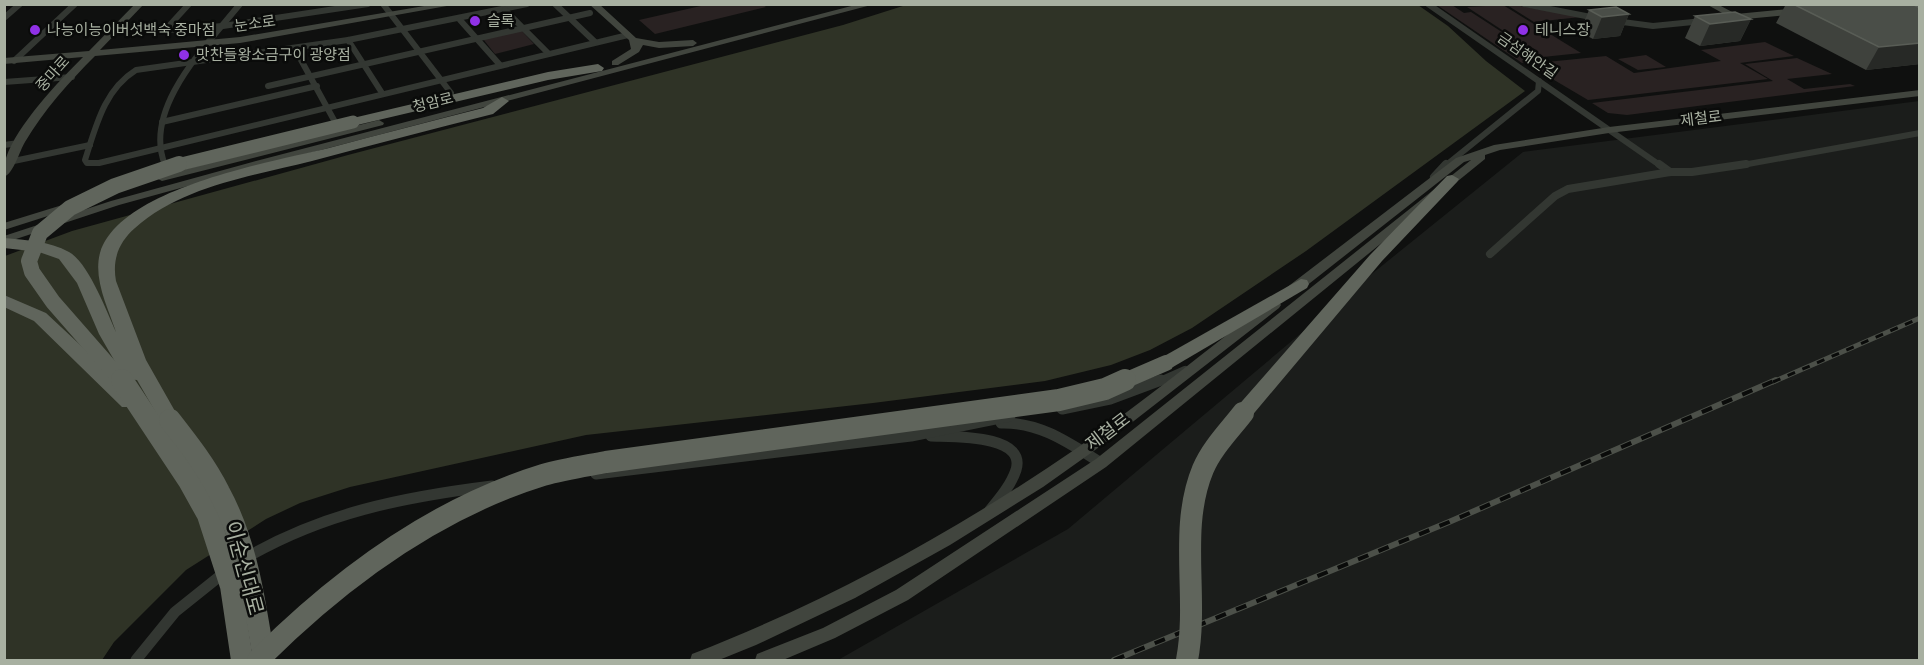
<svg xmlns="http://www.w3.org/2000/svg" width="1924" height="665" font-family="'Source Sans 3','Noto Sans KR',sans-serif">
	<rect width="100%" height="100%" fill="#0f100f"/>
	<path fill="#1b1d1b" d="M1919 101V660H838L1068 529 1368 277 1523 152Z"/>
	<g fill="#292222">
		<path d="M763 5 766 7 655 34 639 20 705 5Z"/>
		<path d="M1437 5H1452L1464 13 1471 12 1545 60 1522 63Z"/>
		<path d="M1503 5 1581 53 1543 57 1467 7Z"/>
		<path d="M1507 5H1515L1581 17 1534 22Z"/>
		<path d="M521 30 534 44 495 54 483 39Z"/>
		<path d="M1765 42 1794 56 1740 63 1768 79 1588 100 1527 64 1606 56 1634 73 1721 61 1701 50Z"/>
		<path d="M1646 55 1666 67 1638 70 1618 59Z"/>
		<path d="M1797 58 1832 74 1787 79 1804 89 1850 84 1855 86 1627 115 1608 113 1592 103 1773 81 1745 64Z"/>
	</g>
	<path fill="#2f3326" d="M906 5H1418L1448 26 1486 61 1525 91 1306 251 1192 328 1150 350 1111 365 1045 381 873 403 586 435 350 487 300 503 266 519 186 570 114 642 102 660H5V256L72 231 348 155 843 25Z"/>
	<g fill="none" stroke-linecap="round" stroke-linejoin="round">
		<g stroke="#333732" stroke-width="6">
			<path d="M189 4 168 27 169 30 223 26 368 4"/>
			<path d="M383 4 451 93"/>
			<path d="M527 4 348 40 136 70C104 90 96 126 85 160L87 163H99L628 35"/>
			<path d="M555 4 595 42"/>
			<path d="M1428 4 1661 166"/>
			<path d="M1524 4 1596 18"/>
			<path d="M505 10 548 53"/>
			<path d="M4 18 20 4"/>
			<path d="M460 20 500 65"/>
			<path d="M1615 21 1653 26 1703 21"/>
			<path d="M348 40 382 93"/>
			<path d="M295 49 335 122"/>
			<path d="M14 61 75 4"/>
			<path d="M4 82 72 77"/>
			<path d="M268 86 590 13"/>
			<path d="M162 122 317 86"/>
			<path d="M4 145 19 143"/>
			<path d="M9 162 90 145"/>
			<path d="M165 165C142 108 207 45 240 4"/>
			<path d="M1445 166 1538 91 1539 81"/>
			<path d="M1737 166 1920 133"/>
		</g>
		<g stroke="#333732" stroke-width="8">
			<path d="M1659 164 1670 172"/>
			<path d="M1434 177 1446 164"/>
			<path d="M1490 254 1555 196 1568 189 1670 172H1692L1746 164"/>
			<path d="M1158 382 1185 370"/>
		</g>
		<g stroke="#333732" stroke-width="11">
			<path d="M1062 409 1110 399 1161 380"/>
			<path d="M1001 423C1040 422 1069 443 1101 463"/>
			<path d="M931 436C952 437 1027 434 1016 470 1011 485 1000 498 990 510"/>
			<path d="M596 474 911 436 1010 416"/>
			<path d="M244 559C322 513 403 497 492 486"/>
			<path d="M136 660 175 612 225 572"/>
		</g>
		<g fill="#41453e" fill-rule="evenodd">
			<path d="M135 4H144L100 50 240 37 436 4H458L240 43 95 56C69 82 44 110 25 142 19 152 14 173 4 177 4 171 4 164 6 158 17 125 58 82 83 57L4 64V58L89 51Z"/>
			<path d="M589 4H599L636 38 659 42 693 40 697 43 693 46 659 48 643 45 639 52 618 65H612V61L631 49 629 40Z"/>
			<path d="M859 4H875L264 165 119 205 4 243V236L111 201 256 161Z"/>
			<path d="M1706 4H1717L1736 14 1798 8 1802 11 1798 14 1735 20Z"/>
			<path d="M1920 90V96L1609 133 1500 150 1485 155V159L1106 467 908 600 835 638 783 660H755L757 654 823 628 896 590 1096 459 1471 160 1464 162 1296 294H1286L1285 291 1286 288 1456 158 1494 145 1609 127Z"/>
			<path d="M379 120 384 123 383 125 162 181 156 178 158 176Z"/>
			<path d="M72 202 78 205 76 207 4 230V223Z"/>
			<path d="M1274 301 1279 302 1281 305 1279 308 1112 438 1043 487 950 545 855 598 756 645 719 660H690L692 654C829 601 956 531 1077 448 1143 402 1206 351 1269 302Z"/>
		</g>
		<g fill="#60655c" fill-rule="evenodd">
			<path d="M598 64 604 68 602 71 548 80 353 126 346 122 353 118 548 72Z"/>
			<path d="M502 97 509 101 493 114C432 129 372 145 312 161 253 176 182 186 135 228 119 242 112 259 116 281L146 360 180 420 177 425H163L137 380 125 379 99 334 77 283 59 259 39 252 4 248V238C26 240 49 241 69 252 88 262 107 312 116 332 108 308 93 279 100 253 119 188 271 162 329 148 380 134 432 121 483 108Z"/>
			<path d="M1452 175 1459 179 1457 182 1382 261 1250 418H1236L1233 413 1236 408 1370 255 1447 176Z"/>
			<path d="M1301 279 1307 280 1309 284 1307 288 1173 367H1159L1157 363 1159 359Z"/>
			<path d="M4 295 46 313 136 397 139 402 136 407H122L34 321 4 307Z"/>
		</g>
		<g stroke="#4c5049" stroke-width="5">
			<path id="rail-far1" d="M1773 382 1920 318"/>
		</g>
		<g stroke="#4c5049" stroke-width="6">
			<path id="rail" d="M1114 660 1449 522 1776 380"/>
		</g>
		<use href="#rail-far1" stroke="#0a0b0a" stroke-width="3" stroke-dasharray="8" stroke-linecap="butt"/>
		<use href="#rail" stroke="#0a0b0a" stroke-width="4" stroke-dasharray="11" stroke-linecap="butt"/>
		<path stroke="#60655c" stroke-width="13" d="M173 166 353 122"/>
		<g stroke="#60655c" stroke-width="16">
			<path d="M123 382 53 302 32 272 29 261 40 233 70 208 115 186 179 164"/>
			<path d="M1122 382 1166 363"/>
		</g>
		<g stroke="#60655c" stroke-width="22">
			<path d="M122 380 189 481 208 515 231 586 242 660"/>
			<path d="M170 420C188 443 206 466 219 492 247 543 255 603 264 660"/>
			<path d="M258 660C338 580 433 509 543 475 564 469 585 466 606 462L1059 400 1105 389 1125 380"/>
			<path d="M1187 660C1199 597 1178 529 1203 469 1212 448 1229 431 1243 413"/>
		</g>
	</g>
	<g fill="#3f423d">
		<path d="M1786 4H1920V64L1866 70 1776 23Z"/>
		<path d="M1589 10 1629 14 1620 36 1593 39 1580 32Z"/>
		<path d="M1695 16 1751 19 1740 41 1700 46 1685 38Z"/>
	</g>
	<g fill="#272926">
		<path d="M1629 14 1620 36 1593 39 1602 17Z"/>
		<path d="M1751 19 1740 41 1700 46 1710 24Z"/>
		<path d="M1920 43V64L1866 70 1879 47Z"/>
	</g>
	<g fill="#4a4e48" stroke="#595d56" stroke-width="1.5">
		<path d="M1793 4H1912L1920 8V43L1879 47Z"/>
		<path d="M1616 7 1629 14 1602 17 1589 10Z"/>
		<path d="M1735 12 1751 19 1710 24 1695 16Z"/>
	</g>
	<g fill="#9031e6" stroke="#0a0b0a" stroke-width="2">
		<circle cx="475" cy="21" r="6"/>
		<circle cx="35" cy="30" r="6"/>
		<circle cx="1523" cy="30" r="6"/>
		<circle cx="184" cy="55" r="6"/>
	</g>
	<g text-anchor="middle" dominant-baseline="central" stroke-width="5" stroke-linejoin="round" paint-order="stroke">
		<g font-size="15" fill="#a8b0a1" stroke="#0a0b0a" text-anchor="start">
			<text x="487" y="21">슬록</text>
			<text x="47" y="30">나능이능이버섯백숙 중마점</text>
			<text x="1535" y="30">테니스장</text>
			<text x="196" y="55">맛찬들왕소금구이 광양점</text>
		</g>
		<g font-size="15" fill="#a8b0a1" stroke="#0a0b0a">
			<text transform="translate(255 24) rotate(-8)">눈소로</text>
			<text transform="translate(1527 56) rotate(35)">금섬해안길</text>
			<text transform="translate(53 74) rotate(-48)">중마로</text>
			<text transform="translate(433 103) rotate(-14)">청암로</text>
			<text transform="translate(1701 119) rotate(-7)">제철로</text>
		</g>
		<g font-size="18" fill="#a8b0a1" stroke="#0a0b0a">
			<text transform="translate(1108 432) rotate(-37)">제철로</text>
		</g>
		<g font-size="21" fill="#a8b0a1" stroke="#0a0b0a">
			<text transform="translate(244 568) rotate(75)">이순신대로</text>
		</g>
	</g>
	<rect width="1924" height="665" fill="none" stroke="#a8b0a1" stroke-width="12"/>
</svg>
